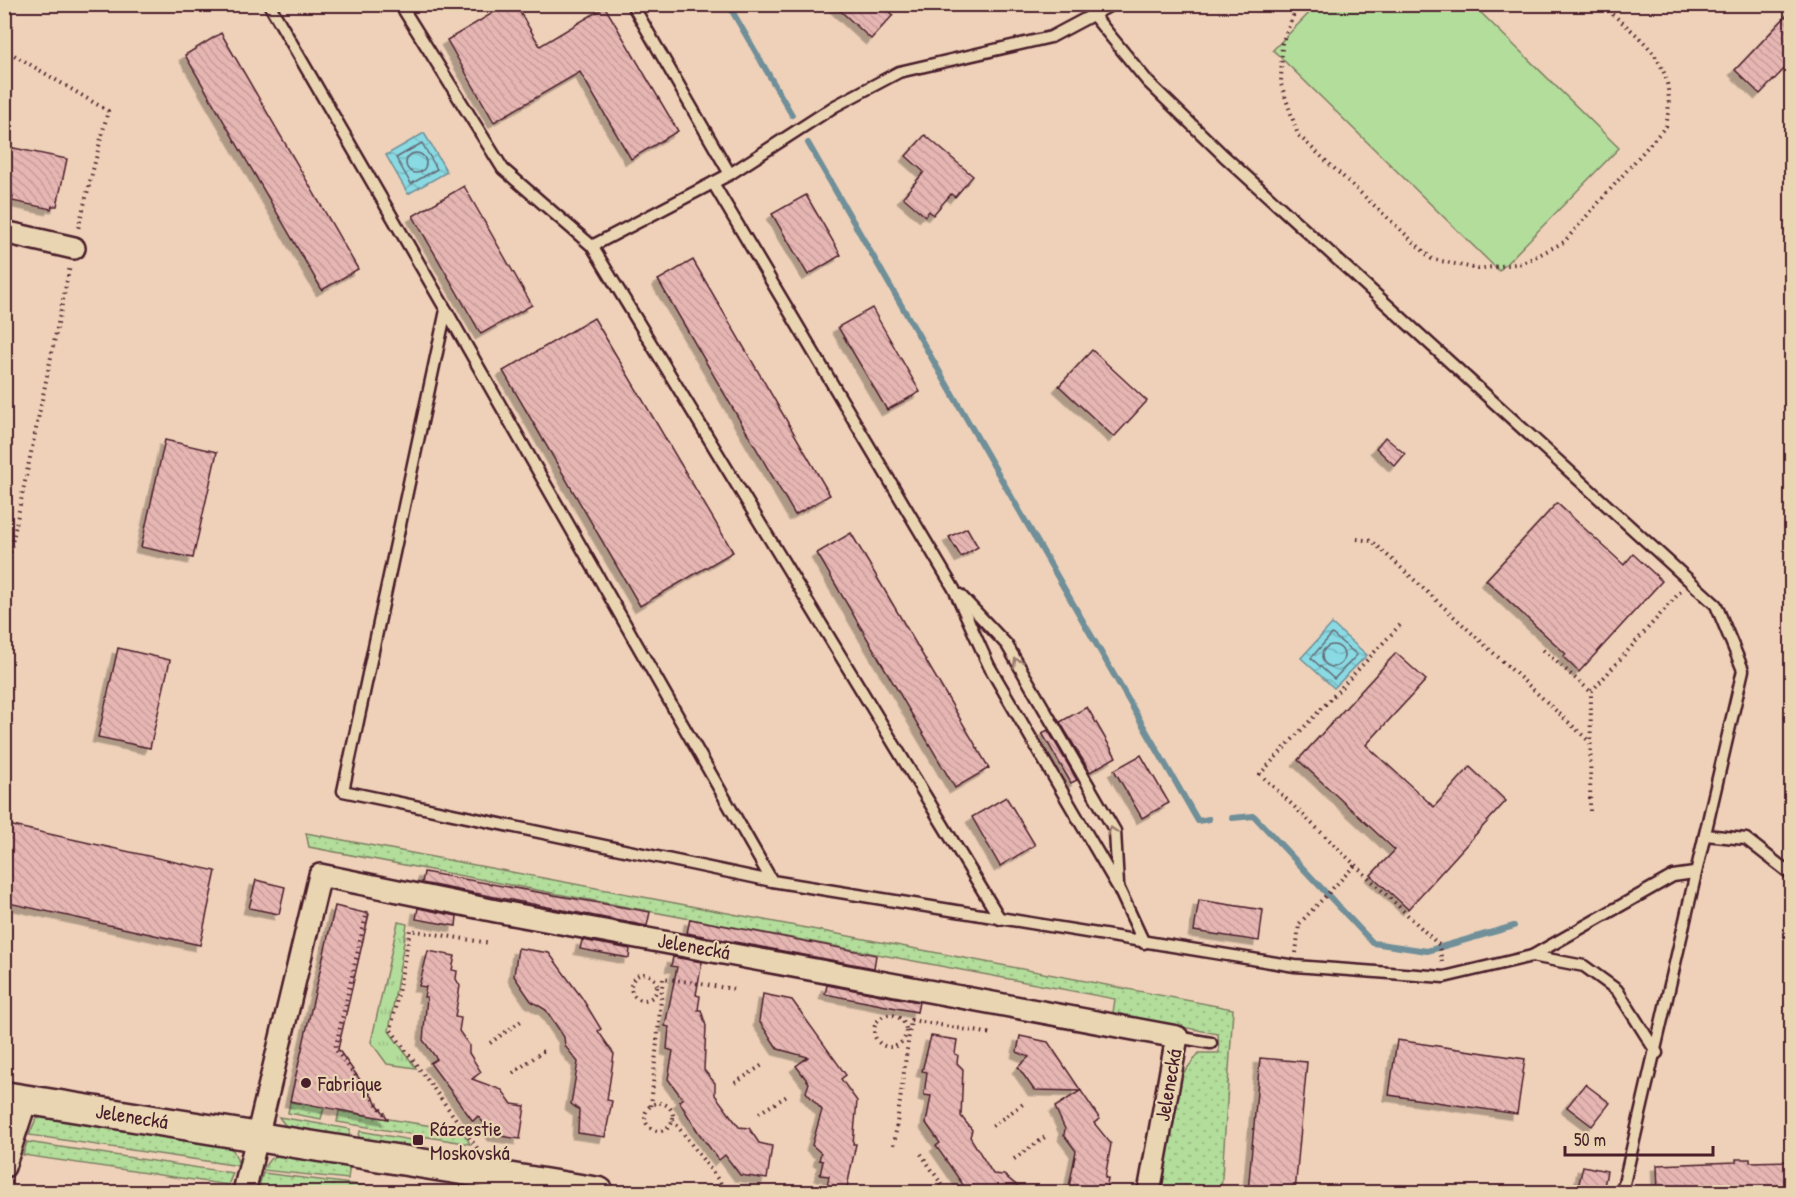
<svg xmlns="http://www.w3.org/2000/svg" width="1796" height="1197" font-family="'Patrick Hand',sans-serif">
	<defs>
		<pattern id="grass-dots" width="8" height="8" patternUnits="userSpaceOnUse" patternTransform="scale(1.5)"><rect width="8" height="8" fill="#b3dd9b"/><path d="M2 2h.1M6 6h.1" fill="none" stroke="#9bbd86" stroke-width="1.8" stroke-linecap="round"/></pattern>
		<pattern id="park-tufts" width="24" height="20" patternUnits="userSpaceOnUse" patternTransform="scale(1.5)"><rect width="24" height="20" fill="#b3dd9b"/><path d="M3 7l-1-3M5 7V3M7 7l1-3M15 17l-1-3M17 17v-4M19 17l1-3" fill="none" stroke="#9bbd86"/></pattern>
		<pattern id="water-waves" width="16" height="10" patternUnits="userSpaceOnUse" patternTransform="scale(1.5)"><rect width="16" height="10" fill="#89dae3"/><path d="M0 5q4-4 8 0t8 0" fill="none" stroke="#78bbc3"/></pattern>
		<pattern id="building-back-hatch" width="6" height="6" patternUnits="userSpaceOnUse" patternTransform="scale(1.5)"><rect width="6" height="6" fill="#e6b6b3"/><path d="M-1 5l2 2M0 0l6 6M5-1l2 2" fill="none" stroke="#c79c9a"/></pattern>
		<filter id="shadow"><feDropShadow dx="-5.5" dy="5.5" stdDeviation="0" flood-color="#0004"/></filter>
	</defs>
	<rect width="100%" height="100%" fill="#eed1b8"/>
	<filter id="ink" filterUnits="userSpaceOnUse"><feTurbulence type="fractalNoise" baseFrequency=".0167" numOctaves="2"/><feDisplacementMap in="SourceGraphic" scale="12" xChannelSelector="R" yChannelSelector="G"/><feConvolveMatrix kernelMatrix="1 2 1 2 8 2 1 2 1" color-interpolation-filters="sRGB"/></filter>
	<g filter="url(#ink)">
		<g fill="url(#grass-dots)" stroke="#7e7e63" stroke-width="1.5">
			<path d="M306 833 1233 1009 1221 1192H1161L1182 1075 1199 1053H1219L1218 1034 1113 1013 1115 999 309 847Z"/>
			<path d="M290 1102 324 1108 321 1119 288 1113Z"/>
			<path d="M339 1111 463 1131 470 1144 337 1122Z"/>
			<path d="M47 1114 218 1142 233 1150 240 1166 29 1135 36 1119Z"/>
			<path d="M279 1117 350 1129 349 1138 287 1128Z"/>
			<path d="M360 1131 417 1141 416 1150 358 1140Z"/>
			<path d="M27 1142 233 1173 228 1185 23 1155Z"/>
			<path d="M284 1153 350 1163 348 1179 262 1170 270 1159Z"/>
			<path d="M263 1173 416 1192H257Z"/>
		</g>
		<path fill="url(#park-tufts)" stroke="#7e7e63" stroke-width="1.5" d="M398 922 407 924 389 1031 416 1068 387 1064 371 1042Z"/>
		<path fill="#b3dd9b" stroke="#7e7e63" stroke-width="1.5" d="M1317 5H1473L1619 148 1499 271 1273 50Z"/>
		<g fill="url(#water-waves)" stroke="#708f99" stroke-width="1.5">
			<path d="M424 133 447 172 408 194 386 155Z"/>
			<path d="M1332 624 1367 655 1334 688 1301 658Z"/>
		</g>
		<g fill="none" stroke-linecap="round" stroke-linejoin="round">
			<g stroke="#636a75" stroke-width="1.5">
				<path d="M422 143 437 169 411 184 396 158Z"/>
				<circle cx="416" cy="163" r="10"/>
				<path d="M1332 634 1357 655 1334 679 1311 658Z"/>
				<circle cx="1333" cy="656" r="11"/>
			</g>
			<g stroke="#708f99" stroke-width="6">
				<path d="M728 4 792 115"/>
				<path d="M808 143 1198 821 1209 819"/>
				<path d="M1232 818 1254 816 1373 943 1427 951 1514 926"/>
			</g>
		</g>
		<g fill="url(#building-back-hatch)" stroke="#4a1f2b" stroke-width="1.5" filter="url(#shadow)">
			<path d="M508 4H515L540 46 605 7 678 131 631 159 580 72 494 122 447 40Z"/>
			<path d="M833 4H882L893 15 871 39Z"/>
			<path d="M1791 11V62L1760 94 1735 70Z"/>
			<path d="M221 33 358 269 322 290 185 55Z"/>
			<path d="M925 135 973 176 955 197 951 194 933 215 929 211 925 216 903 197 924 172 906 156Z"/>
			<path d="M9 147 67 159 57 206H52L51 209 12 201 13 196H4V150L8 151Z"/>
			<path d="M464 186 532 305 481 334 413 216Z"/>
			<path d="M806 195 841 255 808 275 772 214Z"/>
			<path d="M693 260 830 495 795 515 658 280Z"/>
			<path d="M872 308 920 392 887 410 838 327Z"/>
			<path d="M594 318 733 552 640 606 503 371Z"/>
			<path d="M1092 350 1147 401 1114 437 1059 386Z"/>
			<path d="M1385 437 1405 454 1395 466 1376 448Z"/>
			<path d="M165 440 217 452 193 558 141 547Z"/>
			<path d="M1557 503 1624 565 1633 554 1662 581 1579 672 1563 657 1566 654 1486 580Z"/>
			<path d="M967 528 978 547 961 557 949 537Z"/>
			<path d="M851 533 989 768 955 788 817 553Z"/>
			<path d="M118 648 170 660 150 748 98 737Z"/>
			<path d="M1396 653 1426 680 1366 745 1434 807 1470 767 1506 801 1408 909 1371 875 1395 850 1298 760Z"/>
			<path d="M1087 707 1116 757 1090 772 1060 722Z"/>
			<path d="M1048 730 1077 780 1071 783 1042 733Z"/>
			<path d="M1141 755 1169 803 1142 818 1114 770Z"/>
			<path d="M1006 797 1035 845 1000 866 972 817Z"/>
			<path d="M4 824 216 871 200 945 4 902Z"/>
			<path d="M424 872 650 912 647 926 422 883Z"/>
			<path d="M256 880 285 887 279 914 249 908Z"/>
			<path d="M1199 900 1263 910 1259 941 1194 931Z"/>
			<path d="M335 906 369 914 338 1049 388 1119 290 1101Z"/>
			<path d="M418 908 457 916 456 926 416 919Z"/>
			<path d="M690 919 876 955 874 968 687 933Z"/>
			<path d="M582 940 630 949 629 958 580 949Z"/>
			<path d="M518 948 549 953 582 998 601 1029 598 1031 614 1054 607 1100 612 1101 605 1137 578 1133 579 1110 571 1104 578 1062 565 1046 564 1037 546 1010 531 1001 514 976Z"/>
			<path d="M428 951 455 956 452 970 457 971 456 979 460 986 455 1017 461 1018 459 1031 469 1045V1053L481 1072 472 1079 502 1090 512 1104 525 1106 520 1139 493 1135 478 1116 473 1121 430 1063 437 1059 423 1040 427 997H424L426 987 419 986Z"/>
			<path d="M673 957 702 962 696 995 700 996 698 1010H701L706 1026 704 1070 715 1083V1095L739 1127 749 1128 759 1143 772 1146 767 1179 740 1175 725 1155 719 1160 698 1132 679 1101 683 1099 668 1079 673 1051 667 1049 669 1027 665 1026 677 967 671 966Z"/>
			<path d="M827 985 919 1002 917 1012 825 994Z"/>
			<path d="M763 994 792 1000 846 1075 841 1079 857 1101 853 1144H856L846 1192H826L829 1176 820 1175 823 1161 819 1160 821 1153 812 1145 822 1110 806 1092 809 1083 796 1066 808 1057 778 1049 759 1021Z"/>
			<path d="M931 1036 957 1040 955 1054 958 1055 957 1063 963 1069 961 1116 972 1130 970 1137 993 1174 1004 1175 1025 1192H968L936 1146 940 1143 926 1123 931 1096 924 1095 927 1072 922 1071Z"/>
			<path d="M1020 1036 1048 1042 1100 1119 1094 1123 1111 1144 1105 1178H1108L1106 1192H1068L1076 1151 1064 1135 1065 1129 1055 1107 1080 1091 1034 1090 1018 1067 1029 1057 1017 1052Z"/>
			<path d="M1397 1040 1525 1059 1517 1114 1389 1095Z"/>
			<path d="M1260 1058 1307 1062 1295 1192H1248Z"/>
			<path d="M1585 1084 1610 1103 1592 1126 1567 1107Z"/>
			<path d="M1736 1159H1750V1162L1791 1161V1192H1658L1657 1165 1736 1162Z"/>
			<path d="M1583 1166 1607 1171 1603 1192H1577Z"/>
		</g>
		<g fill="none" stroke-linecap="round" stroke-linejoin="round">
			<g stroke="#4a1f2b" stroke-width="15">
				<g id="lane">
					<path d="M269 4 446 310"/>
					<path d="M400 4 503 169 592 246 730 174"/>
					<path d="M632 4 730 174 835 106 899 72 1051 37 1113 4"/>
					<path d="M1094 16 1148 82 1224 156 1716 605 1743 670 1622 1192"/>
					<path d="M713 183 954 589 989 666 1119 889 1144 943"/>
					<path d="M592 246 1000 919"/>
					<path d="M960 595 1007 645 1115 831 1118 885"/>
					<path d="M1705 835 1746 839 1792 875"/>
					<path d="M772 881 446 310 343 791 772 881 1295 966 1444 977 1532 956 1584 966 1617 990 1657 1053"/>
					<path d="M1532 956 1673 876 1694 873"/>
					<path d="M1177 1037 1211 1043"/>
				</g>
			</g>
			<g stroke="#4a1f2b" stroke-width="26">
				<g id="street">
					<path d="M4 232 74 248"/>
					<path d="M4 1167 26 1100"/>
					<path d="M244 1192 320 875 496 911 1177 1037 1149 1192"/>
				</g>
			</g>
			<g stroke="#4a1f2b" stroke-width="33">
				<path id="secondary" d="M4 1096 599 1192"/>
			</g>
			<g stroke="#4a1f2b" stroke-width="4" stroke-dasharray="1.5 4.5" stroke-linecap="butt">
				<path d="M1298 4 1282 43 1281 84 1298 135 1432 259 1478 269 1523 263 1564 242 1666 126C1679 62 1644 41 1600 4"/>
				<path d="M4 49 108 111 78 229"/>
				<path d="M1357 539 1372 541 1590 742"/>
				<path d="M4 582 70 266"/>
				<path d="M1400 625 1260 774 1439 945 1442 962"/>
				<path d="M1543 650 1591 692"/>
				<path d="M1590 811 1591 692 1681 591"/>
				<path d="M367 911 335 1049 385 1115"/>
				<path d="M1296 953 1299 924 1355 865"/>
				<circle cx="644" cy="987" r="13"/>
				<circle cx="890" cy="1031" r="16"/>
				<path d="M490 1043 524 1019"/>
				<path d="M513 1073 546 1049"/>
				<path d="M735 1083 764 1064"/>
				<circle cx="659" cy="1117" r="14"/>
				<path d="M651 1106 663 978 733 989"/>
				<path d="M759 1113 787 1096"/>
				<path d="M673 1120 723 1186"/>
				<path d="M992 1126 1023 1104"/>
				<path d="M894 1145 911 1020 992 1034"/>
				<path d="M477 1148 391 1030 410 930 489 943"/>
				<path d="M921 1154 947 1192"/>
				<path d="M1014 1159 1045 1137"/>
			</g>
			<use href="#lane" stroke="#ead5b3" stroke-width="10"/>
			<use href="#street" stroke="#ead5b3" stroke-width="21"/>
			<use href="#secondary" stroke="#ead5b3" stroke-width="28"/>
		</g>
		<defs><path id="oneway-chevron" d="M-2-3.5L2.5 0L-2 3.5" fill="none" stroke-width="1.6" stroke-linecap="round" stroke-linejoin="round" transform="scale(1.5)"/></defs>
		<g stroke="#9a7a6f">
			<use href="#oneway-chevron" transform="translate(1017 662) rotate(-120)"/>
			<use href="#oneway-chevron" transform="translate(1112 831) rotate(-108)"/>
		</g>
	</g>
	<g fill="#4a1f2b" stroke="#ead5b3" stroke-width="2">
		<circle cx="306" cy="1083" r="6"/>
		<rect x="412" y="1134" width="12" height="12" rx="3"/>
	</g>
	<g text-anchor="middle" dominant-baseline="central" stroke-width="4.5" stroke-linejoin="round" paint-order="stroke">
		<g font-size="21" fill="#4a1f2b" stroke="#ead5b3">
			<text transform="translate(694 946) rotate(10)">Jelenecká</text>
			<text transform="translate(1168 1085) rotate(-80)">Jelenecká</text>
			<text transform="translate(132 1116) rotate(9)">Jelenecká</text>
		</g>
		<g font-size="21" fill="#4a1f2b" stroke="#ead5b3" text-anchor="start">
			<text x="318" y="1083">Fabrique</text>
			<text x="430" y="1128">Rázcestie<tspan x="430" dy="24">Moskovská</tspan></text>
		</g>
	</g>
	<rect width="1796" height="1197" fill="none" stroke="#ead5b3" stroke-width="24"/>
	<rect x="12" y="12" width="1772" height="1173" fill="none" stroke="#4a1f2b" stroke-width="2" filter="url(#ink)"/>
	<path d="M1565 1146v9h148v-9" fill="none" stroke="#4a1f2b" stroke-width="3"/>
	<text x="1574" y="1146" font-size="18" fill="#4a1f2b" stroke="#ead5b3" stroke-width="4.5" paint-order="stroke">50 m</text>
</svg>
